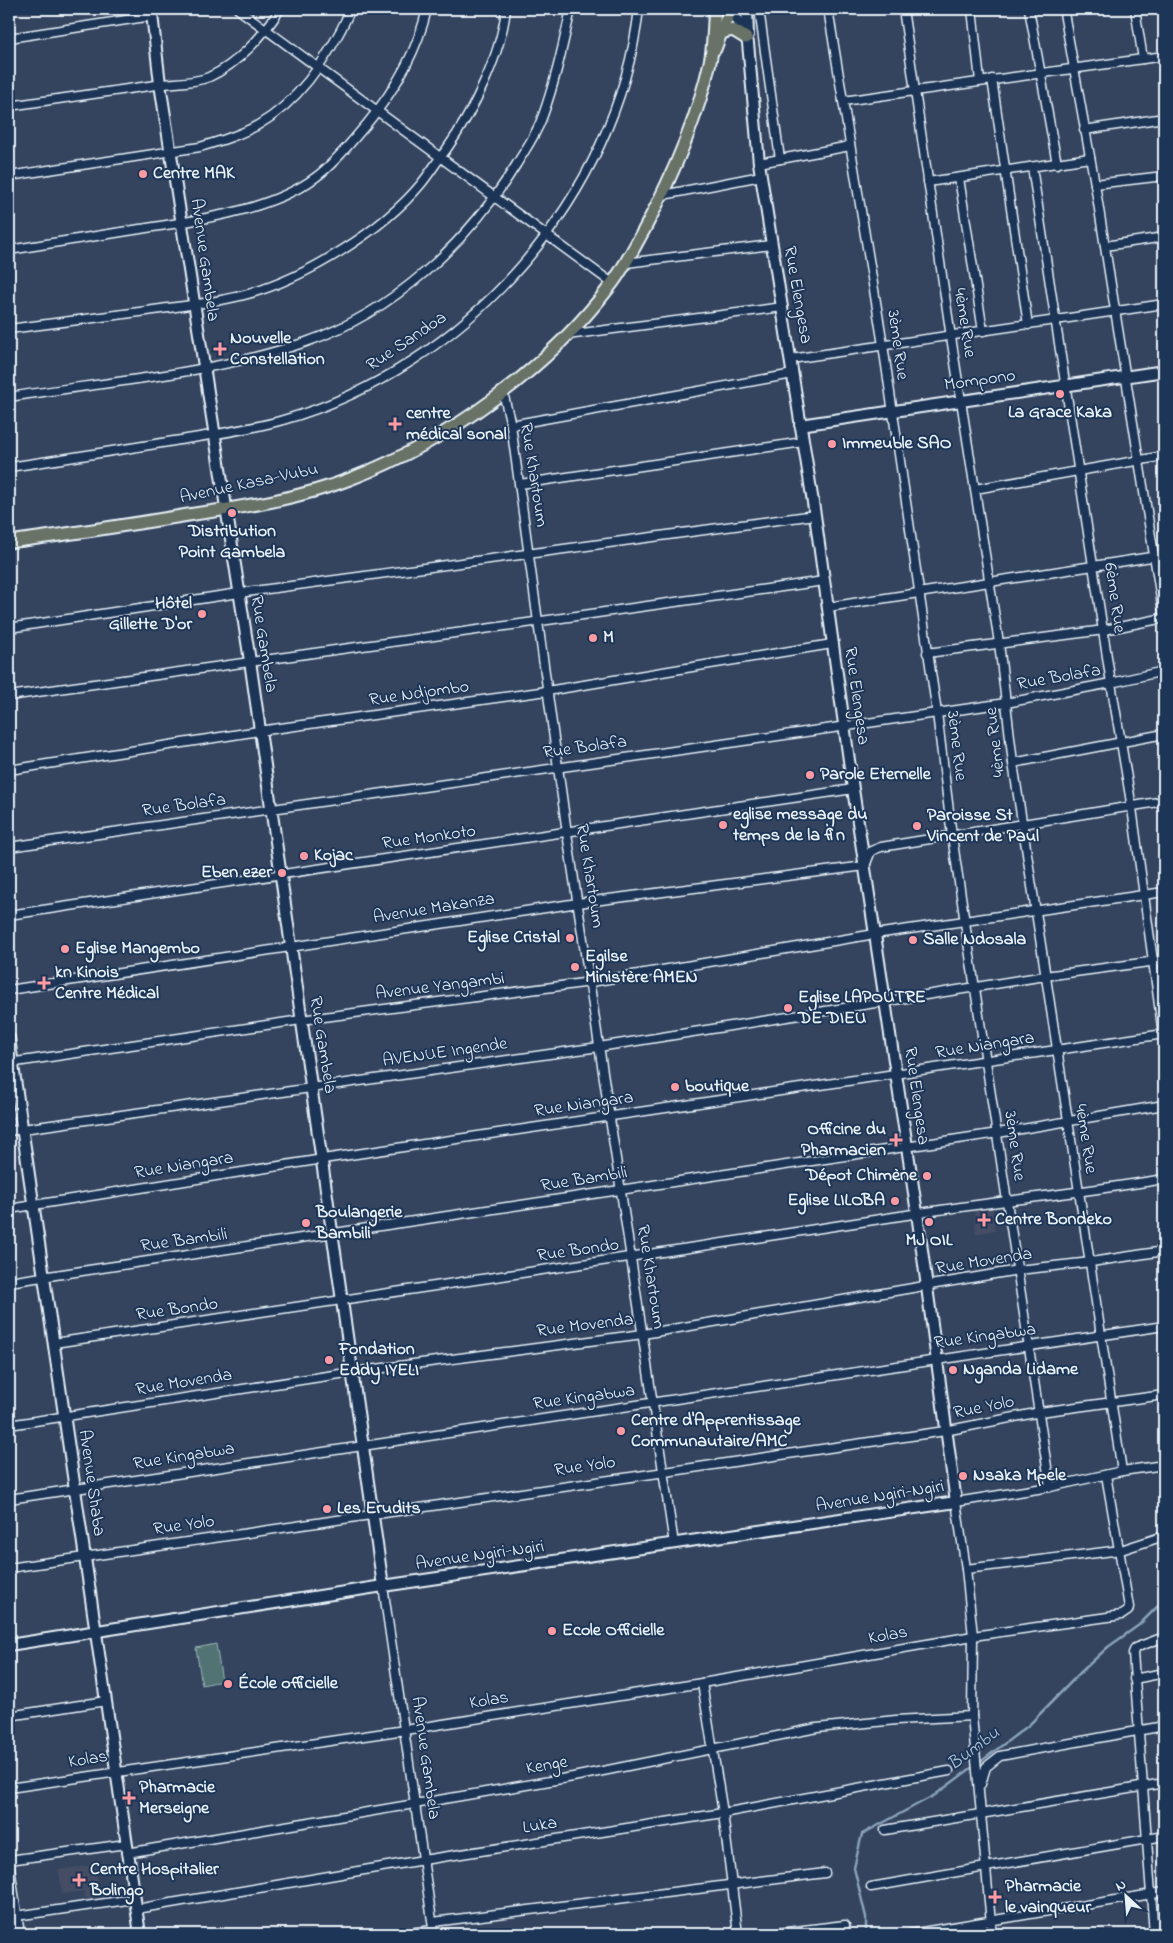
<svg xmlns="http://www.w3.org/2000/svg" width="1173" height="1943" font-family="'Indie Flower',sans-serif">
	<rect width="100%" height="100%" fill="#34445f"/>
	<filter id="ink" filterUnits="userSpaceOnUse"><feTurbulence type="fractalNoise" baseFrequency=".02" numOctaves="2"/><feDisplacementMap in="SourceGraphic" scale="10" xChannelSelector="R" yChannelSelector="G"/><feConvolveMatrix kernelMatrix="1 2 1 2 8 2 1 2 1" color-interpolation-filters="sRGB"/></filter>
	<g filter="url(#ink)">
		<g fill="#444e65">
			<path d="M992 1208 995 1230 976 1234 974 1211Z"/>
			<path d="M95 1865 100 1897 86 1899 84 1891 62 1894 59 1870Z"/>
		</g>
		<path fill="#517373" stroke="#9cb2b6" d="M216 1644 222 1681 202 1685 196 1648Z"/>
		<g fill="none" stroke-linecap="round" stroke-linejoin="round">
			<g stroke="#89a2ba" stroke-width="2.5">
				<path d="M979 1763 1029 1725 1081 1672 1108 1647 1139 1625 1164 1600"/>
				<path d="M866 1934V1917L854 1868 862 1834 935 1795 974 1766"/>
			</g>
			<g stroke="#e8f1f8" stroke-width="11">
				<g id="street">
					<path d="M238 9 612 283"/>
					<path d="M759 9 780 159"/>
					<path d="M828 9 883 345 937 713 952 836 1050 1487"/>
					<path d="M903 9 951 337 999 643 1013 763 1122 1471"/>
					<path d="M972 9 980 81"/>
					<path d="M1029 9 1057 164"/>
					<path d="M1135 9 1143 59"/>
					<path d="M9 38 152 16"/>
					<path d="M992 79 1028 325"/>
					<path d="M843 101 1164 56"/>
					<path d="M9 106C58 99 107 92 156 85 174 82 192 84 209 77 238 64 264 35 280 9"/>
					<path d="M1084 130 1164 118"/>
					<path d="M759 163 850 146"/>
					<path d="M1032 167 1111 683 1132 808 1163 1034"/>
					<path d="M9 176 200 147C220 141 240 135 258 125 302 100 331 53 351 9"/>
					<path d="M959 178 983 331"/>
					<path d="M928 182 1090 158"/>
					<path d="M1095 184 1164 176"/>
					<path d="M663 195 761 176"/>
					<path d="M1105 246 1164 237"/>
					<path d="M9 250C52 243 96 236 140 229 194 221 271 211 316 177 335 163 350 143 366 125 395 90 417 53 427 9"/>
					<path d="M626 263 771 245"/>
					<path d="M9 329C55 323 101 317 147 311 181 306 215 303 248 294 307 277 382 231 421 184 430 173 437 161 446 150 473 112 501 55 506 9"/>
					<path d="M567 335 783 307"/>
					<path d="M791 359 1164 304"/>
					<path d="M503 392 511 425 567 833 674 1544"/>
					<path d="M9 397C107 382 212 374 306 342 394 312 468 242 516 165 525 150 536 135 542 118 555 83 563 45 571 9"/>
					<path d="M511 425 793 374"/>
					<path d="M9 467C64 459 119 450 174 441 210 435 248 430 283 420 466 368 617 198 639 9"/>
					<path d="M520 484 803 442"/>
					<path d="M975 489 1164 456"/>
					<path d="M828 607 1164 555"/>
					<path d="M9 628 239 593 815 515"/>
					<path d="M927 653 1104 630 1164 618 1095 184 1064 13 1066 9"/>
					<path d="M9 696 824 581"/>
					<path d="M1013 763 1164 734"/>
					<path d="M9 770 259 731 547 691 832 644"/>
					<path d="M9 847 1006 703 1111 683 1164 671"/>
					<path d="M9 915 853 789"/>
					<path d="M9 990 578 903 865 866 871 851 881 847 1164 801"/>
					<path d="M9 1063 301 1020 591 982 875 934 1164 892"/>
					<path d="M9 1131 599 1047 1045 976 1164 960"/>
					<path d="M9 1209 323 1159 1164 1034"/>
					<path d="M9 1282 998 1133 1164 1105"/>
					<path d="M54 1343C341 1301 627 1258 913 1214 997 1201 1081 1193 1164 1179"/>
					<path d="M9 1425 353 1372 643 1334 1018 1270 1091 1262 1164 1251"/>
					<path d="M9 1499 1164 1326"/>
					<path d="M9 1568 945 1431 1040 1412 1164 1395"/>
					<path d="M966 1569 1121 1550 1164 1536"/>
					<path d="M383 1586 434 1934"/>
					<path d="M1134 1679 1164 1673"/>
					<path d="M702 1683 723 1813 738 1934"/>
					<path d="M9 1716 106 1701"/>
					<path d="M981 1784 986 1767 1000 1756 1164 1726"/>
					<path d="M9 1788 405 1730 702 1683 973 1636 1122 1615 1128 1611 1129 1607 1106 1475"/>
					<path d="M885 1830 1164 1783"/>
					<path d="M127 1853 573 1777 817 1728 896 1720 972 1716"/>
					<path d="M9 1860 126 1844"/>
					<path d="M9 1860 20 1934"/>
					<path d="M871 1887 1164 1836"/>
					<path d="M136 1909 423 1860 723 1813 949 1771"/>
					<path d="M9 1917 134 1899"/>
					<path d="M433 1922 825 1873"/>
					<path d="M401 1934 433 1930"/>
					<path d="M770 1934 845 1925"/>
					<path d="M910 1934 1164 1892"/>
					<path d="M992 1934 972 1716 973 1636 966 1569 956 1502 1050 1487 1122 1471 1164 1465"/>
					<path d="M1154 1934 1133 1653 1135 1648 1164 1637"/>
				</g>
			</g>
			<g stroke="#e8f1f8" stroke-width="14">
				<g id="secondary">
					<path d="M154 9 152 14 160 84 250 661 383 1586"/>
					<path d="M747 9 748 35"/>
					<path d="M800 425 1164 371"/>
					<path d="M9 1038 140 1934"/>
					<path d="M9 1645 383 1586 956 1502 917 1213 853 789 815 515 759 163 748 43 741 24 727 9"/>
				</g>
			</g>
			<g stroke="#e8f1f8" stroke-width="15">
				<g id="primary">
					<path d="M721 33 733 30 746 38"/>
					<path d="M715 49 730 9"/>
					<path d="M9 542C69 534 128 525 188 515 243 507 299 499 350 479 449 441 547 369 611 285 624 268 633 249 644 230 672 177 697 121 710 62 714 45 713 26 715 9"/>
				</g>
			</g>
			<use href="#street" stroke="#1d3557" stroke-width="8"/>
			<use href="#secondary" stroke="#1d3557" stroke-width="10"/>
			<use href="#primary" stroke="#697266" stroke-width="11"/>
		</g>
	</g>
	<g fill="#ff9aa2" stroke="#1d3557" stroke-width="2">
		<circle cx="143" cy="174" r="5"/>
		<path d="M217.5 341.5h5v5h5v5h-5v5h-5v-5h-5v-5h5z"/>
		<circle cx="1060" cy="394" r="5"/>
		<path d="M392.5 416.5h5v5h5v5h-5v5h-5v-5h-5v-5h5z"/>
		<circle cx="832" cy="444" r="5"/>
		<circle cx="232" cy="513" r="5"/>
		<circle cx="202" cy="614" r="5"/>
		<circle cx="593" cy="638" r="5"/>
		<circle cx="810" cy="775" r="5"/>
		<circle cx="723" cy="825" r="5"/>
		<circle cx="917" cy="826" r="5"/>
		<circle cx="304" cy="856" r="5"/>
		<circle cx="282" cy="873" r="5"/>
		<circle cx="570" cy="938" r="5"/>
		<circle cx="913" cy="940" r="5"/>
		<circle cx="65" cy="949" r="5"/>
		<circle cx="575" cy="967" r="5"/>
		<path d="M41.5 975.5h5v5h5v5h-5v5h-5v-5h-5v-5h5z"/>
		<circle cx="788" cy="1008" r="5"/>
		<circle cx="675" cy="1087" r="5"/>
		<path d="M893.5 1132.5h5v5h5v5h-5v5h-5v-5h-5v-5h5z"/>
		<circle cx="927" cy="1176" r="5"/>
		<circle cx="895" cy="1201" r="5"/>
		<path d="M981.5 1212.5h5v5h5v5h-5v5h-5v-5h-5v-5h5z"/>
		<circle cx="929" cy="1222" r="5"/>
		<circle cx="306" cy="1223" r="5"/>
		<circle cx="329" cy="1360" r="5"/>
		<circle cx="953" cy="1370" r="5"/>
		<circle cx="621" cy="1431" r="5"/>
		<circle cx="963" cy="1476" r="5"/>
		<circle cx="327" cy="1509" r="5"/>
		<circle cx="552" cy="1631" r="5"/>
		<circle cx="228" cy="1684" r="5"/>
		<path d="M126.5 1790.5h5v5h5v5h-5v5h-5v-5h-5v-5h5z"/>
		<path d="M76.5 1872.5h5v5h5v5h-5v5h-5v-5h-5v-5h5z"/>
		<path d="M992.5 1889.5h5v5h5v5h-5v5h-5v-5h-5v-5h5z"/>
	</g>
	<g text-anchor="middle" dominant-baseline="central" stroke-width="4" stroke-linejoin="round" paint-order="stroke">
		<g font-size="18" font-weight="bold" fill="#e8f1f8" stroke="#1d3557" text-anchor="start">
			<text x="153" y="174">Centre MAK</text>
			<text x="230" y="339">Nouvelle<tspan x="230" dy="21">Constellation</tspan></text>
			<text x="1060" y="413" text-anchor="middle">La Grace Kaka</text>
			<text x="406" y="414">centre<tspan x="406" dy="21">médical sonal</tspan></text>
			<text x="842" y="444">Immeuble SAO</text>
			<text x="232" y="532" text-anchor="middle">Distribution<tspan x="232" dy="21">Point Gambela</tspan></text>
			<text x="192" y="604" text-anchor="end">Hôtel<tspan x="192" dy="21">Gillette D'or</tspan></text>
			<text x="603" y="638">M</text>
			<text x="820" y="775">Parole Eternelle</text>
			<text x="733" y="815">eglise message du<tspan x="733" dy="21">temps de la fin</tspan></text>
			<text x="927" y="816">Paroisse St<tspan x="927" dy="21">Vincent de Paul</tspan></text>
			<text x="314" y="856">Kojac</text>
			<text x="272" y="873" text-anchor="end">Eben ezer</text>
			<text x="560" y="938" text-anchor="end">Eglise Cristal</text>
			<text x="923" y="940">Salle Ndosala</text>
			<text x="75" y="949">Eglise Mangembo</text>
			<text x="585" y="957">Egilse<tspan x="585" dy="21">Ministère AMEN</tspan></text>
			<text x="55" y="973">kn Kinois<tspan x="55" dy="21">Centre Médical</tspan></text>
			<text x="798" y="998">Eglise LAPOUTRE<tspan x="798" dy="21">DE DIEU</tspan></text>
			<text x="685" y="1087">boutique</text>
			<text x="886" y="1130" text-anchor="end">Officine du<tspan x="886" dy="21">Pharmacien</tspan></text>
			<text x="917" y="1176" text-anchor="end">Dépot Chimène</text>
			<text x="885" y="1201" text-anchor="end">Eglise LILOBA</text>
			<text x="316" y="1213">Boulangerie<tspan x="316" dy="21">Bambili</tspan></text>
			<text x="995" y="1220">Centre Bondeko</text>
			<text x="929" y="1241" text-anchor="middle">MJ OIL</text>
			<text x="339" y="1350">Fondation<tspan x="339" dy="21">Eddy IYELI</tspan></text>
			<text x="963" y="1370">Nganda Lidame</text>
			<text x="631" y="1421">Centre d'Apprentissage<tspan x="631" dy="21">Communautaire/AMC</tspan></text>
			<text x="973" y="1476">Nsaka Mpele</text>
			<text x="337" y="1509">Les Erudits</text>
			<text x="562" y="1631">Ecole Officielle</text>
			<text x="238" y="1684">École officielle</text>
			<text x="139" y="1788">Pharmacie<tspan x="139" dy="21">Merseigne</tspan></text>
			<text x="90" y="1870">Centre Hospitalier<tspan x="90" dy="21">Bolingo</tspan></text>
			<text x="1005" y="1887">Pharmacie<tspan x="1005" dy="21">le vainqueur</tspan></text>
		</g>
		<g font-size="18" fill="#e8f1f8" stroke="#1d3557">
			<text transform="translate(204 260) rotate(82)">Avenue Gambela</text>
			<text transform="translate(797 295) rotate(80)">Rue Elengesa</text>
			<text transform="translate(964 323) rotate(81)">4ème Rue</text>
			<text transform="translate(407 342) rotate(-34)">Rue Sandoa</text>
			<text transform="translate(897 345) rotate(82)">3ème Rue</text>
			<text transform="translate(980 381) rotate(-8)">Mompono</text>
			<text transform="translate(533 475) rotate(81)">Rue Khartoum</text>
			<text transform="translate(249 484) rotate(-12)">Avenue Kasa-Vubu</text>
			<text transform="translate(1114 598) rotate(82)">6ème Rue</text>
			<text transform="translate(263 644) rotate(81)">Rue Gambela</text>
			<text transform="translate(1059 678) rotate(-10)">Rue Bolafa</text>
			<text transform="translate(419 694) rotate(-8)">Rue Ndjombo</text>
			<text transform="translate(856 696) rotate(82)">Rue Elengesa</text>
			<text transform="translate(996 742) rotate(-97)">4ème Rue</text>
			<text transform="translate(956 746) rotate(83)">3ème Rue</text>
			<text transform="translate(585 748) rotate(-8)">Rue Bolafa</text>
			<text transform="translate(184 806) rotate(-8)">Rue Bolafa</text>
			<text transform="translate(429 838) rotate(-8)">Rue Monkoto</text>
			<text transform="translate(589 876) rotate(81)">Rue Khartoum</text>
			<text transform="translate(434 909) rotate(-9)">Avenue Makanza</text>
			<text transform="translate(440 987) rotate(-7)">Avenue Yangambi</text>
			<text transform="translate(322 1045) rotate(81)">Rue Gambela</text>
			<text transform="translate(985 1046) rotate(-9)">Rue Niangara</text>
			<text transform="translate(445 1053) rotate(-8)">AVENUE Ingende</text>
			<text transform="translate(916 1096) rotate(82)">Rue Elengesa</text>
			<text transform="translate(584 1105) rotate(-8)">Rue Niangara</text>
			<text transform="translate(1085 1139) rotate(81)">4ème Rue</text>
			<text transform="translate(1014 1146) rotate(82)">3ème Rue</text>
			<text transform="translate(184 1166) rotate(-9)">Rue Niangara</text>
			<text transform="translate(584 1180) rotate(-9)">Rue Bambili</text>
			<text transform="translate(184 1241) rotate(-8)">Rue Bambili</text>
			<text transform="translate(578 1251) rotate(-8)">Rue Bondo</text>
			<text transform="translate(984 1262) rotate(-9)">Rue Movenda</text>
			<text transform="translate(650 1277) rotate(81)">Rue Khartoum</text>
			<text transform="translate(177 1310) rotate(-8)">Rue Bondo</text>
			<text transform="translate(585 1326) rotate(-7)">Rue Movenda</text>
			<text transform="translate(985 1337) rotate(-8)">Rue Kingabwa</text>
			<text transform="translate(184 1383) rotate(-9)">Rue Movenda</text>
			<text transform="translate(584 1398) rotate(-8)">Rue Kingabwa</text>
			<text transform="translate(984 1408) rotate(-11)">Rue Yolo</text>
			<text transform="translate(184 1457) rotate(-9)">Rue Kingabwa</text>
			<text transform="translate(585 1467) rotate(-8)">Rue Yolo</text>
			<text transform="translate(91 1483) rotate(82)">Avenue Shaba</text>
			<text transform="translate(880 1497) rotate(-9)">Avenue Ngiri-Ngiri</text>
			<text transform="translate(184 1526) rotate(-8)">Rue Yolo</text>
			<text transform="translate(480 1556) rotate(-8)">Avenue Ngiri-Ngiri</text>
			<text transform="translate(888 1636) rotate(-10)">Kolas</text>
			<text transform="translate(489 1701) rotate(-9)">Kolas</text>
			<text transform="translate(425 1758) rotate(82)">Avenue Gambela</text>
			<text transform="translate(88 1760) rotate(-9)">Kolas</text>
			<text transform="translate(547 1766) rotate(-10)">Kenge</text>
			<text transform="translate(540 1826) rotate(-9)">Luka</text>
		</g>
		<g font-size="19" font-style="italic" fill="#b0c3d4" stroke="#1d3557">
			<text transform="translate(974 1749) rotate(-37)">Bumbu</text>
		</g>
	</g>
	<rect width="1173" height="1943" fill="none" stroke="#1d3557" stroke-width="30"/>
	<rect x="15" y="15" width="1143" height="1913" fill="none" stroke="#e8f1f8" stroke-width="2" filter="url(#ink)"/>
	<g transform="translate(1126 1896) rotate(334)" stroke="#1d3557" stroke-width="4" paint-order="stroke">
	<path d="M0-4L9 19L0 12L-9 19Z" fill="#e8f1f8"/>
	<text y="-8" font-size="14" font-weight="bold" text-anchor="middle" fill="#e8f1f8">N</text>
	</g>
</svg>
